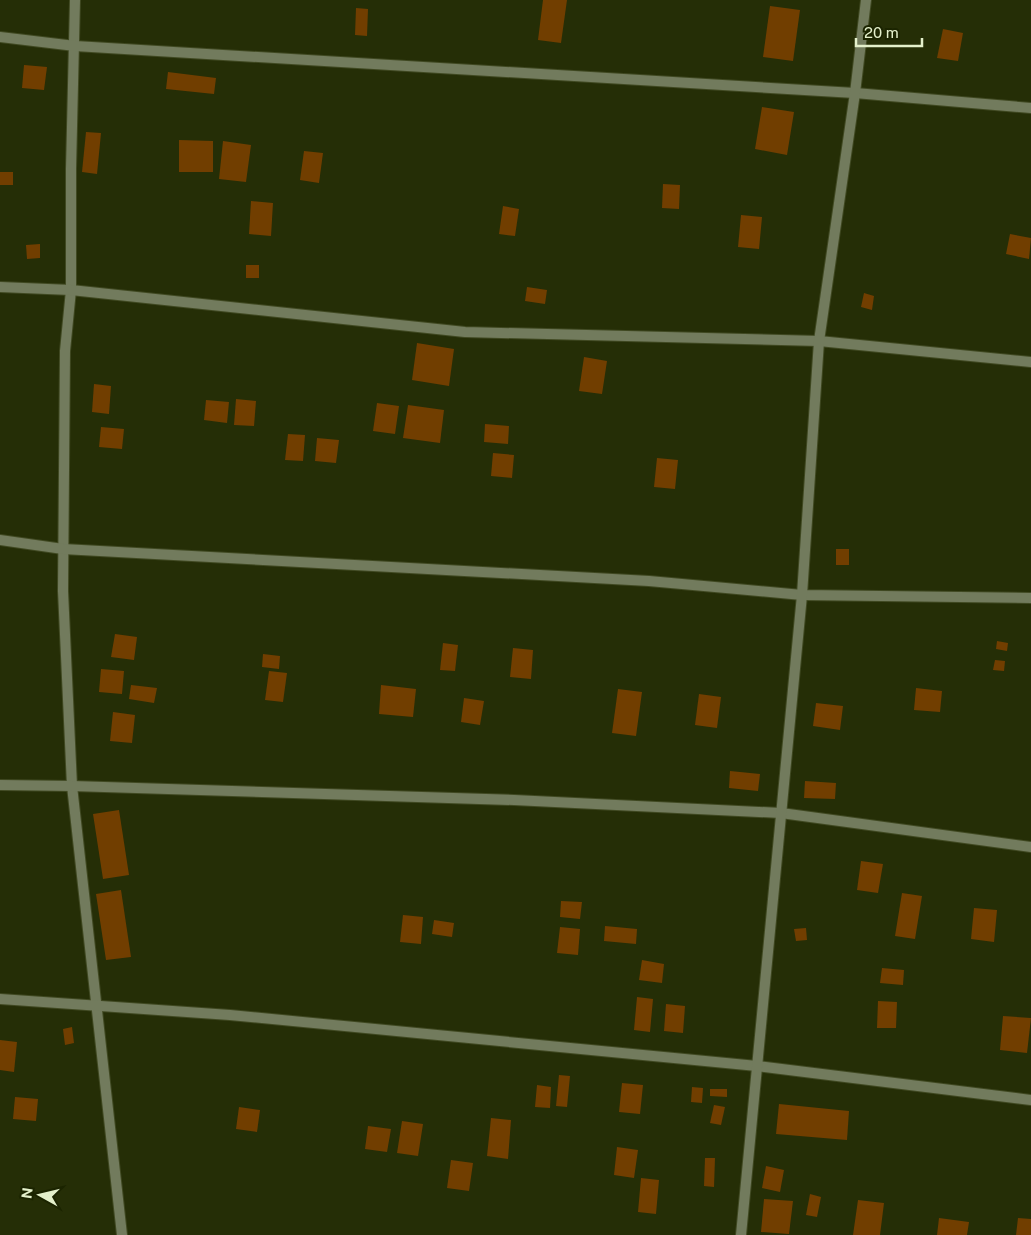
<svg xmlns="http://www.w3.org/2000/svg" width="1031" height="1235" font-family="'Public Sans',sans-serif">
	<rect width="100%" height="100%" fill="#252e06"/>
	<g fill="#713e00">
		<path d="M543 0H567L561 43 538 40Z"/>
		<path d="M770 6 800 10 793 61 763 57Z"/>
		<path d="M356 8 368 9 367 36 355 35Z"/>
		<path d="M943 29 963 33 958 61 937 58Z"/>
		<path d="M24 65 47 67 44 90 22 88Z"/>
		<path d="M168 72 216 78 214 94 166 89Z"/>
		<path d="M762 107 794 112 787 155 755 149Z"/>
		<path d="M86 132 101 133 97 174 82 172Z"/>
		<path d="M179 140 213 141V172H179Z"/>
		<path d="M223 141 251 145 246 182 219 179Z"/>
		<path d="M304 151 323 153 319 183 300 180Z"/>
		<rect x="0" y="172" width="13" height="13"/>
		<path d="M663 184 680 185 679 209 662 208Z"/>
		<path d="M251 201 273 203 271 236 249 234Z"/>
		<path d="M503 206 519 209 515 236 499 234Z"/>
		<path d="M741 215 762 217 759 249 738 247Z"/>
		<path d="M1010 234 1031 238 1029 259 1006 254Z"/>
		<path d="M40 244V258L27 259 26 245Z"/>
		<rect x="246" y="265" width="13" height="13"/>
		<path d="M527 287 547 290 545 304 525 301Z"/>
		<path d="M864 293 874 296 872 310 861 307Z"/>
		<path d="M417 343 454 349 449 386 412 380Z"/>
		<path d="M584 357 607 361 602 394 579 391Z"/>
		<path d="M94 384 111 386 109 414 92 412Z"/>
		<path d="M236 399 256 401 254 426 234 425Z"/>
		<path d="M206 400 229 402 227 423 204 420Z"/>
		<path d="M377 403 399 406 395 434 373 431Z"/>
		<path d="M408 405 444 410 440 443 403 438Z"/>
		<path d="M485 424 509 426 508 444 484 442Z"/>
		<path d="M101 427 124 429 122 449 99 447Z"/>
		<path d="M288 434 305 435 303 461 285 460Z"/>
		<path d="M317 438 339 440 336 463 315 461Z"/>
		<path d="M493 453 514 455 512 478 491 476Z"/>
		<path d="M657 458 678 460 675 489 654 487Z"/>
		<rect x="836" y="549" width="13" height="16"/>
		<path d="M115 634 137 637 134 660 111 657Z"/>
		<path d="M997 641 1008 643 1007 651 996 649Z"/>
		<path d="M443 643 458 645 455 671 440 670Z"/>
		<path d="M513 648 533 650 531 679 510 677Z"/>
		<path d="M263 654 280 656 279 669 262 667Z"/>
		<path d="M995 660 1005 661 1004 671 993 670Z"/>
		<path d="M101 669 124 671 122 694 99 692Z"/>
		<path d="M269 671 287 673 283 702 265 700Z"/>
		<path d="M131 685 157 688 154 703 129 699Z"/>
		<path d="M381 685 416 689 413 717 379 714Z"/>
		<path d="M916 688 942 691 940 712 914 710Z"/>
		<path d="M618 689 642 692 636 736 612 733Z"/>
		<path d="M699 694 721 697 717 728 695 725Z"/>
		<path d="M464 698 484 701 480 725 461 722Z"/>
		<path d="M816 703 843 706 840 730 813 726Z"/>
		<path d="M113 712 135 715 132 743 110 741Z"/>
		<path d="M730 771 760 774 758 791 729 788Z"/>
		<path d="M805 781 836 783 835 799 804 798Z"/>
		<path d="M119 810 129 875 103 879 93 814Z"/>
		<path d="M861 861 883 864 878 893 857 890Z"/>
		<path d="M121 890 131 957 106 960 96 894Z"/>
		<path d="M902 893 922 896 915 939 895 936Z"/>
		<path d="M561 901 582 902 580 919 560 917Z"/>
		<path d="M974 908 997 910 994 942 971 939Z"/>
		<path d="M403 915 423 917 421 944 400 942Z"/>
		<path d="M434 920 454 923 452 937 432 934Z"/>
		<path d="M605 926 637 929 636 944 604 941Z"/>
		<path d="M560 927 580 929 578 955 557 953Z"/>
		<path d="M806 928 807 940 796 941 794 929Z"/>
		<path d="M642 960 664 964 662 983 639 980Z"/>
		<path d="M882 968 904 970 903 985 880 983Z"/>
		<path d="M637 997 653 999 650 1032 634 1030Z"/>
		<path d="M878 1001 897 1002 896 1028H877Z"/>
		<path d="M666 1004 685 1006 683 1033 664 1031Z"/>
		<path d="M1003 1016 1031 1018 1027 1053 1000 1050Z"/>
		<path d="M72 1027 74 1043 65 1045 63 1029Z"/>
		<path d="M0 1040 17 1042 14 1072 0 1070Z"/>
		<path d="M559 1075 570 1076 567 1107 556 1106Z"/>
		<path d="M622 1083 643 1085 640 1114 619 1112Z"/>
		<path d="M537 1085 551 1087 550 1108 535 1107Z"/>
		<path d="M692 1087 703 1088 702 1103 691 1102Z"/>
		<path d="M710 1089H727V1097L710 1096Z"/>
		<path d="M15 1097 38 1099 36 1121 13 1119Z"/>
		<path d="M779 1104 849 1111 847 1140 776 1134Z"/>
		<path d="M714 1105 725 1107 721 1125 710 1123Z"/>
		<path d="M239 1107 260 1110 257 1132 236 1129Z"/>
		<path d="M491 1118 511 1120 508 1159 487 1156Z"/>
		<path d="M402 1121 423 1124 418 1156 397 1153Z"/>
		<path d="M368 1126 391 1129 387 1152 365 1149Z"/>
		<path d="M617 1147 638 1150 634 1178 614 1175Z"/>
		<path d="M705 1158H715L714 1187 704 1186Z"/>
		<path d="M451 1160 473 1163 469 1191 447 1188Z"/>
		<path d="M766 1166 784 1170 780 1192 762 1188Z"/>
		<path d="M641 1178 659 1180 656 1214 638 1212Z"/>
		<path d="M810 1194 821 1197 817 1217 806 1215Z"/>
		<path d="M764 1199 793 1201 789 1234 761 1232Z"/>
		<path d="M858 1200 884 1203 880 1235H853Z"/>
		<path d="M939 1218 969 1222 967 1235H937Z"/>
		<path d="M1018 1218 1031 1219V1235H1016Z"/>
	</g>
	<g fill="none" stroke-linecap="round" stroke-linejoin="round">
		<g stroke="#404922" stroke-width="12">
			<g id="street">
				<path d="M75 0 71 169V290L65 351 63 591 72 786 122 1235"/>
				<path d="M0 37 75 46 855 93 1031 108"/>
				<path d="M0 287 71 290 465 332 819 341 1031 362"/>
				<path d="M0 540 63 549 649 581 802 595 1031 598"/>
				<path d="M0 785 72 786 514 800 781 813 1031 847"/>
				<path d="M0 999 230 1015 757 1066 1031 1100"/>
				<path d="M741 1235 802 595 819 341 855 93 866 0"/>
			</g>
		</g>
		<use href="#street" stroke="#727b5d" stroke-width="10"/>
	</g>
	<g transform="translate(40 1195) rotate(278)" stroke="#1b2400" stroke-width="4" paint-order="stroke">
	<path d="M0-4L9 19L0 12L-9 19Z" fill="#e4f0cb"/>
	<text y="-8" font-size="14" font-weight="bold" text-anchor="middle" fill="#e4f0cb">N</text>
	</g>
	<path d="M856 38v8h66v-8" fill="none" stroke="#e4f0cb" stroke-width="2.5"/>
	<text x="864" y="38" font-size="15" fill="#e4f0cb" stroke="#1b2400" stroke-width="4" paint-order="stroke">20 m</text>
</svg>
